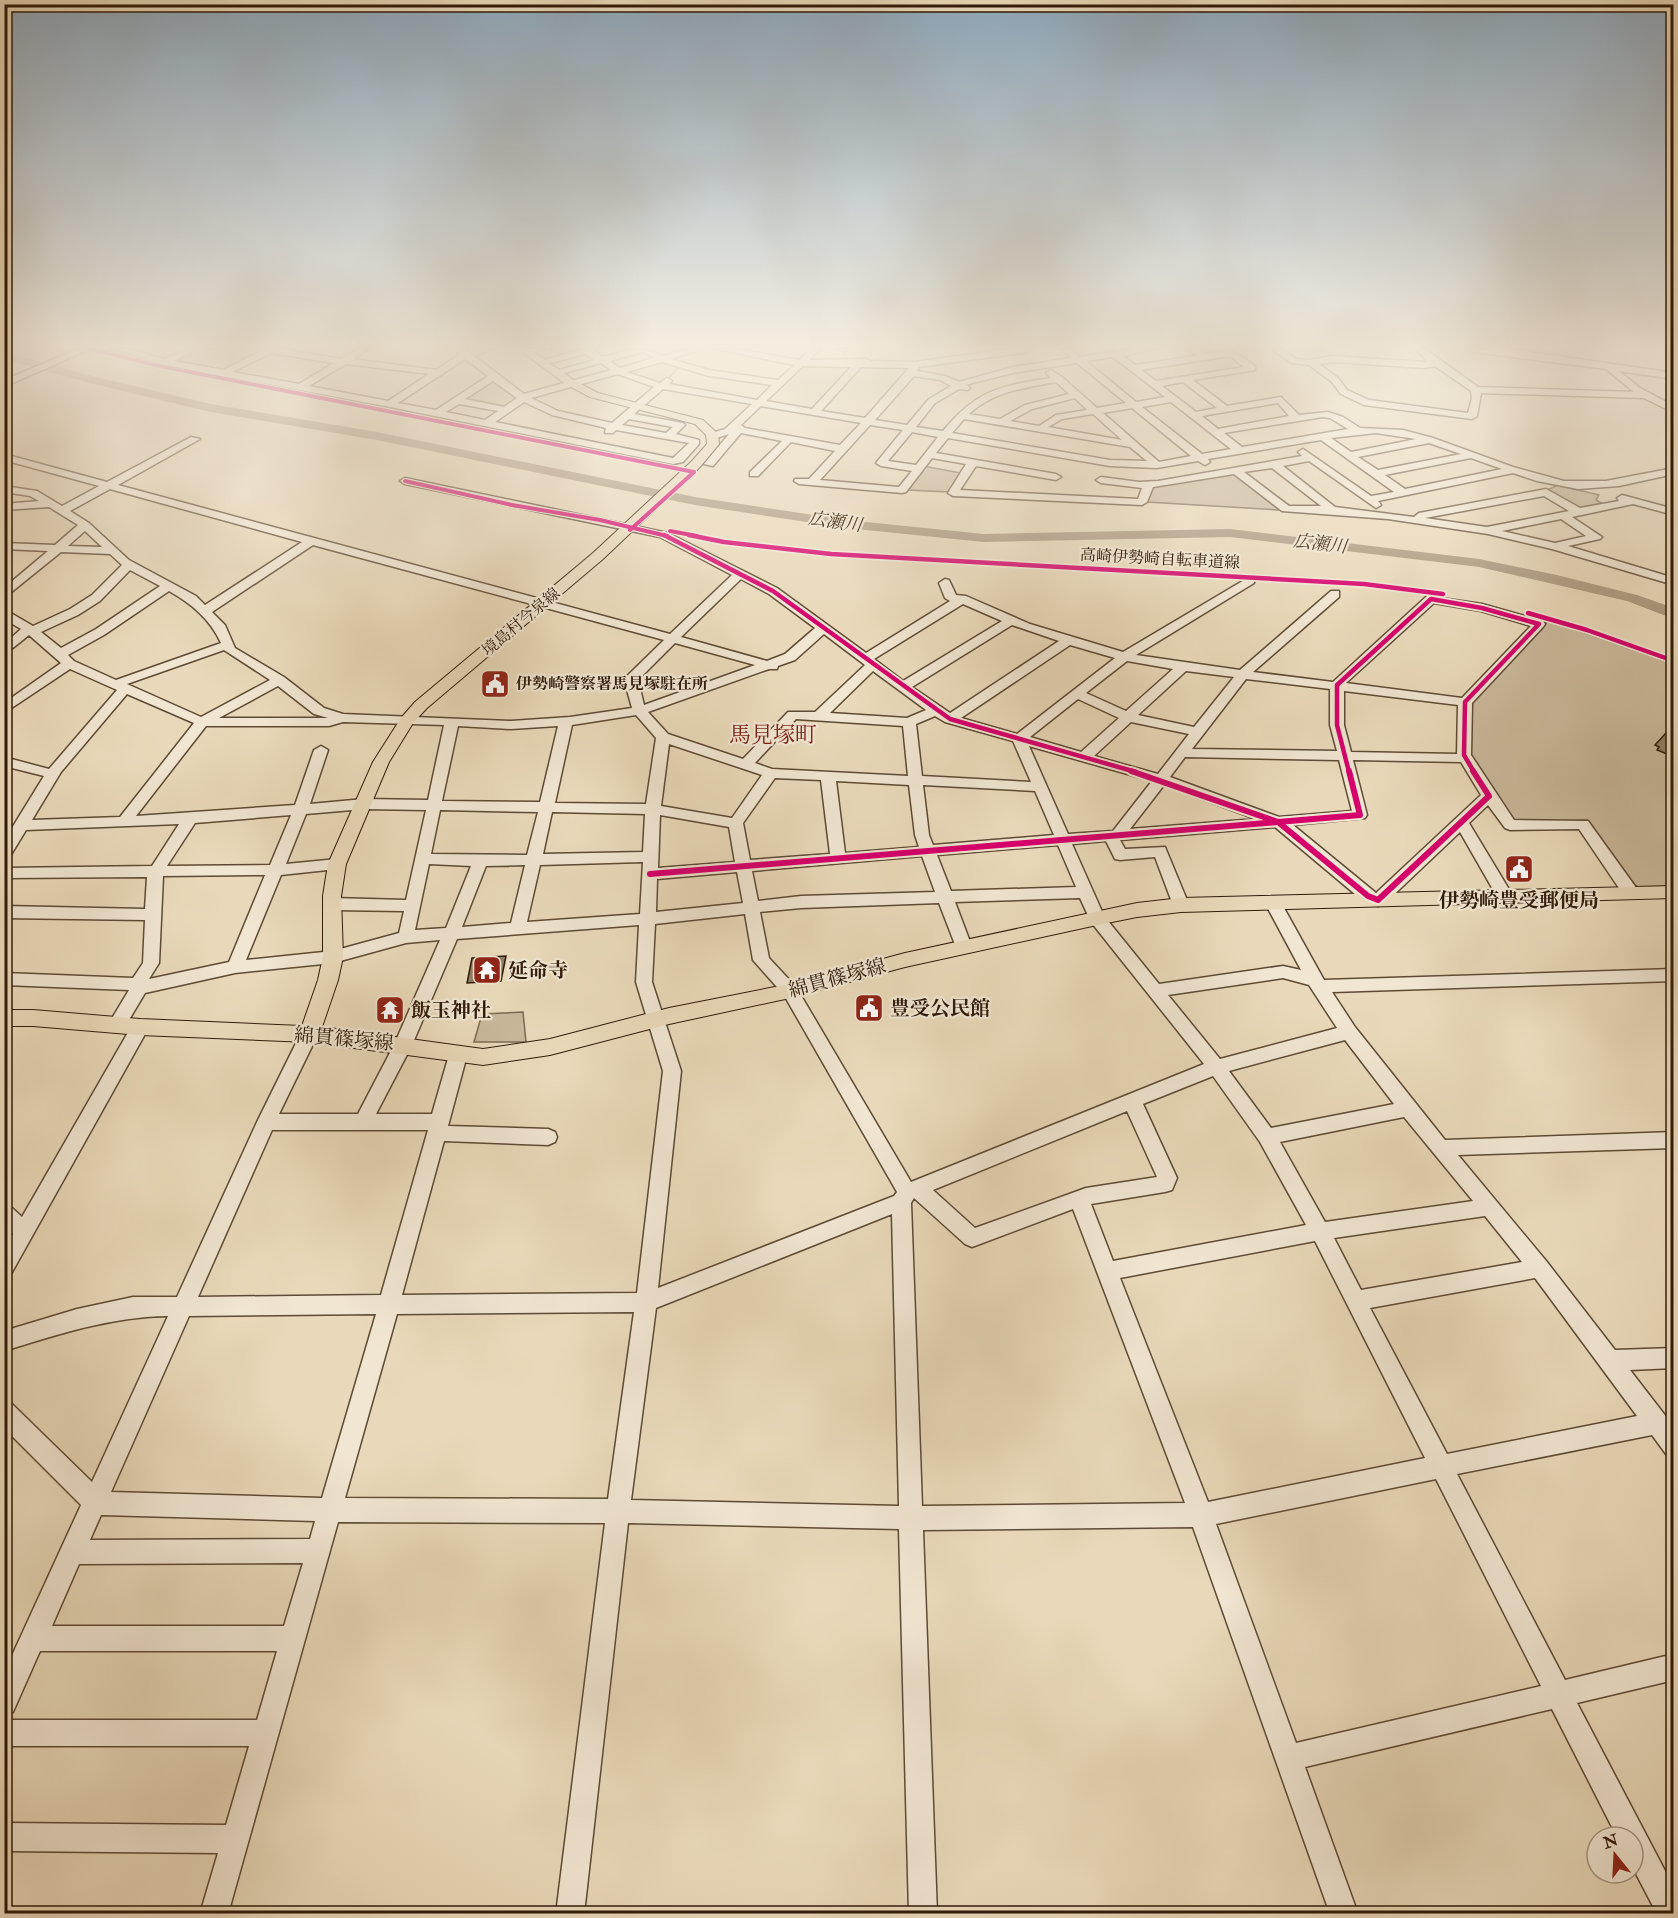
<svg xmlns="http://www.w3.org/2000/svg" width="1678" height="1918" font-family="'IM FELL Double Pica','Noto Serif JP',serif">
	<rect width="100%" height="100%" fill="#e9d9ba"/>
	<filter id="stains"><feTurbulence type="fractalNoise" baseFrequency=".00333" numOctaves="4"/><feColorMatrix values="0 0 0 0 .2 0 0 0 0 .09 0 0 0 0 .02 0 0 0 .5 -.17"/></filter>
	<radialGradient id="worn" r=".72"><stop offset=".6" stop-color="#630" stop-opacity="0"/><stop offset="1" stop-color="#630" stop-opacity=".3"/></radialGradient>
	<g fill="#cab99c" stroke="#7d6a52" stroke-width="1.5">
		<path d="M197 349H269L227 370 174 360Z"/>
		<path d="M659 362 679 367 663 384H657L625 373V371Z"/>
		<path d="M494 379 519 397 503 407 462 400Z"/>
		<path d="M925 467H928L961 473 950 492 907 490Z"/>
		<path d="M1232 474 1237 475 1280 510 1147 502 1153 487Z"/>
		<path d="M1558 485 1599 495 1596 500 1603 504 1575 508 1547 490Z"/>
		<path d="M1549 620 1673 664V886L1638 887 1634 884 1587 820 1512 822 1468 755 1470 702Z"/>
		<path d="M523 1012 526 1042H474L482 1014Z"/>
	</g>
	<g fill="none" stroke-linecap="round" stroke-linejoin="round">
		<path fill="#aa987d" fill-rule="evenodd" d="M4 352 96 377 211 404 377 432 695 497 846 520 984 534 1230 529 1479 559 1557 575 1637 595 1674 608V619L1627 601 1479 567 1230 537 984 542 846 528 695 505 377 440 211 412 89 383 4 359Z"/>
	</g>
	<g fill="#907e65" stroke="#301b08" stroke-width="1.5">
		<path d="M1674 732V752L1670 750 1667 754 1657 750 1659 747 1655 745 1666 733Z"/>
		<path d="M506 956 501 981 467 983 472 958Z"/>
		<path d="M389 999 400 1000 390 1020 380 1019Z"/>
	</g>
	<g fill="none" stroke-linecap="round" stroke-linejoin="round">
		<g stroke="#5e4a34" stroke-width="3">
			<g id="minor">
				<path d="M78 349H90L4 387V380Z"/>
				<path d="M115 349H129L164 359 185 349H196L174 361 223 370 265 349H281L341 359 358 349H368L353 359 436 370 460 354 455 349H465L468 352 493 349 474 356 524 394 611 370 601 363 557 375 552 372 595 360 585 354 543 365 538 362 580 349H597L594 351 603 357C626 351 641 344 663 356L688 349H702L671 359 709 370 778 380 794 365 717 349H737L799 360 811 349H820L809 360 866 359 870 361 915 362 1009 349H1032L1028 352 919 367 917 371 945 376 959 382 1013 367 1071 358 1061 349H1071L1080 357 1131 349H1153L1123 356 1135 365 1196 356 1189 349H1199L1206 354 1232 350 1255 366V370L1193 380 1227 406 1281 397 1299 415 1328 412 1343 417 1360 428 1403 430 1433 438 1513 467 1564 481H1606L1674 468V474L1619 486 1578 489 1537 481 1513 473 1378 501 1381 505 1376 508 1309 461 1283 466 1335 507 1414 517 1419 513 1546 489 1580 508 1619 501 1617 498 1622 495 1674 509V515L1633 504 1572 517 1602 537 1600 539 1568 546 1674 578V585L1552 549 1488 534 1388 519 1282 511 1234 474 1153 487 1147 502 1142 505 953 496 948 493 966 464 932 458 906 492 902 493 799 484 794 481 795 479H809L835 451 791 442 758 476H750V472L782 441 741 433 713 466 704 464 729 434 713 439 708 436 709 434 725 429 752 404 663 389 634 414 683 423 685 425 676 434 699 440V444L683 462 673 464 390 407 165 365ZM643 352 654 358 620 368 610 361ZM271 353 334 363 299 384 233 372ZM1230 356 1244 367 1156 381 1141 370ZM1113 357 1165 397 1136 402 1086 361ZM465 359 488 376 436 410 398 403ZM662 362 709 376 772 385 757 400 669 384 672 381 667 378 660 383 626 372ZM1077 363 1126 403 1097 408 1062 377 1051 370 1046 373 1051 378C999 386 977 390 943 431L916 427 935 403 959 389 968 390 970 388 967 385 972 383 1013 373ZM346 364 429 374 388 401 309 386ZM803 366 851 367 812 409 766 401ZM861 367 909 368 865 418 821 411ZM618 374 654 387 612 423 558 411 531 398ZM914 376 940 380 951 386 929 399 907 425 875 420ZM493 381 517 398 504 407 465 399ZM1056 382 1069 394 1025 405 1000 419 969 414C994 391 1024 388 1056 382ZM1183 382 1217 408 1196 412 1162 386ZM1075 398 1087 410 1056 415 1039 426 1010 421 1032 409ZM524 402 552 415 606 428 605 433H613L616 430 689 443 673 458 495 422ZM1171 402 1231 449 1202 454 1142 407ZM1278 403 1289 416 1218 429 1202 416ZM459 404 498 411 485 420 446 412ZM761 406 861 423 840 445 745 428 741 425ZM1132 408 1191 456 1159 462 1103 413ZM1093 414 1122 440 1048 427 1062 419ZM1323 417 1330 418 1348 429 1242 447 1224 433ZM629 419 673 427 666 433 622 425ZM964 419 1130 447 1147 461 1110 460 952 433ZM870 425 903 430 876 463 881 466 912 471 899 487 820 480ZM912 432 938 437 916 465 888 461ZM1376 433 1416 439 1351 452 1331 438ZM948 438 1110 466 1157 468 1198 461 1205 465 1210 462 1208 459 1321 440 1394 492 1371 496 1303 449 1298 452 1302 456 1158 481 1139 482 1101 477 1096 480 1101 483 1142 488 1138 499 960 490 976 466 1056 480 1061 477 1056 474 936 453ZM1429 443 1461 454 1378 470 1358 457ZM1471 458 1502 469 1405 489 1385 475ZM1272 468 1321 506H1289L1244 472ZM1544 496 1569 511 1487 527 1425 518ZM1561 519 1586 536 1555 543 1502 531Z"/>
				<path d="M529 349H545L525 354V350Z"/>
				<path d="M838 349H848L844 352Z"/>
				<path d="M1272 349H1282L1296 359 1308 360 1333 356 1424 362H1428L1416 349H1425L1478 387 1634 392 1606 369 1473 352 1469 349H1510L1674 373V379L1619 371 1640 388 1674 406V413L1644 398 1481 393 1477 416 1472 419 1364 405 1341 394 1332 382 1309 365 1291 363ZM1333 362 1424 368 1435 366 1471 391 1472 398 1468 413 1369 400 1347 390 1338 378 1319 364Z"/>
				<path d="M191 437 200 439 118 485 670 634 732 575 660 537 405 484 400 481 405 478 668 533 777 588 866 653 950 601 945 598 939 583 945 579 949 580 956 595 966 596 1030 624 1123 652 1246 579H1254V583L1136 655 1240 670 1331 591H1339V597L1253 672 1333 682 1427 596 1482 604 1543 621 1545 624 1543 627 1472 703 1471 755 1514 820 1588 821 1637 889 1639 893 1637 897H1625L1579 829 1510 830 1505 828 1488 805 1469 823 1513 896 1511 900H1499L1460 832 1384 904 1378 906 1362 900 1275 827 1120 840 1125 849 1165 847 1189 905 1187 909H1175L1173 905 1155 857 1120 860 1115 859 1106 841 1072 844 1104 916 1159 984 1283 966 1301 970 1265 903 1267 899H1279L1324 980 1674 969V981L1332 992 1355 1027 1445 1140 1674 1132V1148L1458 1155 1547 1262 1615 1350 1674 1348V1368L1630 1370 1674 1427V1457L1666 1454 1652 1435 1457 1474 1565 1680 1674 1654V1680L1577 1703 1674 1888V1914H1657L1633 1868V1837H1617L1552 1709 1305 1767 1358 1914H1330L1193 1527 923 1530 937 1914H909L899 1529 628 1523 584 1914H556L605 1523 338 1522 228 1914H200L218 1853 4 1851V1823L226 1825 249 1746H4V1720H257L277 1651H40L13 1712 4 1716V1673L81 1505 4 1428V1401L12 1404 92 1482 168 1316C110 1317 59 1334 4 1351V1331L77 1309 133 1297H177L257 1122 303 1029 309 1027 315 1029 318 1034 279 1114H358L394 1045 440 940 406 943 333 963 235 973 145 993 123 1030 117 1032 111 1030 108 1025 129 990 4 985V973L133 978 143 963 145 920 4 918V906L145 909 147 877 4 878V868L152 866 179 824 26 830 9 858 4 859V841L44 776 4 766V757L49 769 117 690 70 669 4 713V703L61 663 29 635 4 655V644L21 629 4 619V609L33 626 70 609 92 595 122 565 110 554 61 552 4 598V588L48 551 4 549V543L55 545 78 525 49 507 4 510V504L39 501 30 496 4 492V486L37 491 62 506 99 486 4 460V454L107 482ZM110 489 302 542 205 605 196 596 129 560 89 523 70 511ZM85 531 102 547 68 546ZM313 545 664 640 624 679 632 708 570 717 511 721 343 714 324 708 284 677 235 648 225 625 212 612ZM130 570 160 586 96 629 61 648 41 632 78 615 100 601ZM741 579 769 594 815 628 785 654 767 661 681 637ZM169 591C192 604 210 619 221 643L116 680 74 661 68 655 104 635ZM1434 603 1481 611 1531 626 1462 698 1346 683ZM963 604 1002 621 903 681 874 659ZM1012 625 1059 641 950 713 912 687ZM824 634 865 665 815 712H788L743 759 668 734 648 712 769 669H777L778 666 795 660ZM675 643 755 665 644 705 638 680ZM1070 645 1115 658 1017 734 961 718ZM224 650 270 680 201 717 127 684ZM1127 661 1173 669 1126 711 1086 693ZM873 671 926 710 907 718 830 713ZM1186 671 1234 677 1194 727 1138 715ZM1246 679 1330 689V725L1337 751 1192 749ZM278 686 314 714 328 718H219ZM1344 691 1458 705 1457 754 1351 752 1344 725ZM127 694 194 723 120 817 32 820 61 772ZM1078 699 1119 718 1081 752 1030 737ZM636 715 656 738 646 804 555 803 572 725ZM935 716 945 722 1013 741 1031 782 922 776 916 724ZM796 719 903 726 908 776 772 769 755 763ZM343 722 444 725 428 800 364 799 310 804 328 750 321 746 314 750 295 805 136 816 206 726H329ZM1131 722 1189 734 1158 774 1094 756ZM458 726 511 729 558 726 540 802 442 801ZM669 744 762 775 732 818 661 806ZM1029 746 1152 781 1113 831 1068 834ZM1185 757 1339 760 1352 811 1279 817 1170 777ZM1353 760 1461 762 1481 795 1376 893 1293 825 1365 818 1367 815ZM775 778 821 780 830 854 750 860 743 823ZM836 781 909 785 915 835 919 847 845 853ZM923 785 1035 791 1054 835 933 845 929 835ZM1164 785 1256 819 1130 829ZM364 809 426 810 406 900 332 898 326 900 324 904 326 908 332 910 404 911 399 933 333 951 246 960 281 875 337 869 345 864 337 859 286 864 306 814ZM440 810 538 812 527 855 431 854ZM552 812 645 814 643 852 543 854ZM291 815 270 865 167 866 195 823ZM660 815 729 827 735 862 658 868ZM1058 845 1076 887 951 891 937 855ZM922 856 935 892 801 896 758 901 752 871ZM643 862 640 914 527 922 540 865ZM429 864 471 866 446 928 415 930ZM525 865 511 923 462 927 486 866ZM737 872 743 903 656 912 657 879ZM265 875 229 962 149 979 159 963 163 876ZM1080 898 1091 922 1204 1064 911 1182 796 987 769 958 760 912 801 908 939 903 956 947 958 951H970L972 947 955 902ZM745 914 753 960 784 995 897 1192 894 1196 658 1288 681 1071 652 982 655 924ZM639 925 636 982 663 1071 637 1293 402 1295 444 1141 548 1145 555 1142 557 1137 555 1132 548 1129 448 1126 467 1055 464 1050 458 1048 452 1050 449 1055 432 1114H376L412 1045 457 939ZM1283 978 1309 985 1337 1028 1220 1059 1168 995ZM1345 1040 1394 1104 1271 1128 1229 1071ZM1213 1076 1260 1142 1306 1225 1113 1261 1091 1204 1165 1192 1172 1190 1177 1178 1143 1104ZM1127 1111 1157 1177 1086 1188 975 1228 933 1190ZM1404 1117 1473 1201 1325 1222 1280 1142ZM272 1130H428L381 1295 198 1297ZM914 1198 965 1244 972 1247 1073 1209 1185 1503 922 1506 911 1203ZM892 1214 899 1506 631 1500 656 1308ZM1485 1216 1522 1262 1361 1290 1334 1238ZM1315 1241 1425 1458 1208 1502 1120 1278ZM1535 1278 1637 1416 1447 1454 1370 1308ZM634 1312 608 1499 345 1498 397 1314ZM376 1314 322 1498 111 1492 189 1316ZM1436 1479 1541 1686 1296 1743 1216 1524ZM101 1515 315 1521 310 1539 90 1540ZM303 1563 284 1626H52L79 1564Z"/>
				<path d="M140 1020 146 1022 149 1027 11 1274 4 1277V1248L13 1234 4 1226V1205L11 1207 22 1217 134 1022Z"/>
			</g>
		</g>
		<g stroke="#301b08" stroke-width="2">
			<path id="major" d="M518 349H530L575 381 598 393 703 420 718 434 719 444 700 467 603 559 427 708 413 723 389 762 346 864 341 896 343 957 338 980 322 1027 483 1049 550 1039 669 1008 790 984 905 953 1137 903 1181 898 1674 886V898L1181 912 1137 917 1097 925 905 967 790 998 669 1024 550 1055 483 1065 309 1042 140 1035 33 1026H4V1010H33L140 1019 302 1026 318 980 323 957V896L328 864 373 762 401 718 415 702 593 553 692 461 707 444 706 435 695 424 590 397 567 385Z"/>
		</g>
		<use href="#minor" fill="#f1e6d2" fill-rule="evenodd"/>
		<use href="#major" fill="#e9d9ba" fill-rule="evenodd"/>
		<g stroke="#f1e6d2" stroke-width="6">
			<g id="cycleway-far2">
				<path d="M92 349 155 365 694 472"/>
				<path d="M405 481 512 505 600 520 667 536"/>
				<path d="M630 530 694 472"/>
				<path d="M670 531 697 536"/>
			</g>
		</g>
		<g stroke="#f1e6d2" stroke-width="8">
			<g id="cycleway-far1">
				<path d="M664 535 773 591 950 719 1136 772"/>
				<path d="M689 535 724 542 831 554 1364 584 1443 594"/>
				<path d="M1528 613 1587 630 1674 661"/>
				<path d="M1349 772 1337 725V685L1431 599 1482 608 1539 624 1465 702 1464 755 1474 772"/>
			</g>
		</g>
		<g stroke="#f1e6d2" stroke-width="10">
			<g id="cycleway">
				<path d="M1131 771 1278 822"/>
				<path d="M1278 822 1368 896 1378 900 1489 796 1473 771"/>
				<path d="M1278 822 1360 815 1349 771"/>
				<path d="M650 874 1278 822"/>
			</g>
		</g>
		<use href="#cycleway-far2" stroke="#d6006c" stroke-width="4"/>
		<use href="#cycleway-far1" stroke="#d6006c" stroke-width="4.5"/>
		<use href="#cycleway" stroke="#d6006c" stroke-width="6"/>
	</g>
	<linearGradient id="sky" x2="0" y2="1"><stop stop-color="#8fa9bd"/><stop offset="0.56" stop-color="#f5eee0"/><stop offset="1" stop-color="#f5eee0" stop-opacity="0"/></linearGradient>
	<rect width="1678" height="618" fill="url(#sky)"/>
	<defs>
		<g id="civic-square" transform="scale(1.5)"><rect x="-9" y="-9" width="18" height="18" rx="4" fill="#8f2418" stroke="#f1e6d2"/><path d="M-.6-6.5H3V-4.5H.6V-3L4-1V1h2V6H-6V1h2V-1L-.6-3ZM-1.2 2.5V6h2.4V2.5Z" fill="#fff"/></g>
		<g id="temple-square" transform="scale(1.5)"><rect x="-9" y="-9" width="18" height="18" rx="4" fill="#8f2418" stroke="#f1e6d2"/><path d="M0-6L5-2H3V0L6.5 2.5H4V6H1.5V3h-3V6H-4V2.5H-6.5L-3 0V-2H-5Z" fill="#fff"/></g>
	</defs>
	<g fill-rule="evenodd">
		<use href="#civic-square" x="495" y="684"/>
		<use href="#civic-square" x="1519" y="869"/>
		<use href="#temple-square" x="487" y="970"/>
		<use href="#civic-square" x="869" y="1008"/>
		<use href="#temple-square" x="390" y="1010"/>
	</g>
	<g text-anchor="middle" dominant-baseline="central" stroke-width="4.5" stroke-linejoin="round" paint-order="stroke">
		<g font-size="16" fill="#301b08" stroke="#f1e6d2">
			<text transform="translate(1160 559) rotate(3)">高崎伊勢崎自転車道線</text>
			<text transform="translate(521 622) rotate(-40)">境島村今泉線</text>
		</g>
		<g font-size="16" font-weight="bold" fill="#301b08" stroke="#f1e6d2" text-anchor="start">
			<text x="516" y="684">伊勢崎警察署馬見塚駐在所</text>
		</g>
		<g font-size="18" font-style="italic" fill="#5b4731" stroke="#f1e6d2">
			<text transform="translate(835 522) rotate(8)">広瀬川</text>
			<text transform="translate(1320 544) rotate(7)">広瀬川</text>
		</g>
		<g font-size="20" font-weight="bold" fill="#301b08" stroke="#f1e6d2" text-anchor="start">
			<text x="1519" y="900" text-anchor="middle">伊勢崎豊受郵便局</text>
			<text x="508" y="970">延命寺</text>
			<text x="890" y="1008">豊受公民館</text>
			<text x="411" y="1010">飯玉神社</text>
		</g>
		<g font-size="20" fill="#301b08" stroke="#f1e6d2">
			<text transform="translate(837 978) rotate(-15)">綿貫篠塚線</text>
			<text transform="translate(344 1039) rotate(5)">綿貫篠塚線</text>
		</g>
		<g font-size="22" fill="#7a1f14" stroke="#f1e6d2">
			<text x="773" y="735">馬見塚町</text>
		</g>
	</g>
	<rect width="1678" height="1918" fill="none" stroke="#e9d9ba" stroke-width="24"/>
	<rect x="6" y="6" width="1666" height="1906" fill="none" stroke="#301b08" stroke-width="3"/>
	<rect x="12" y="12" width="1654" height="1894" fill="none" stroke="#301b08" stroke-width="1.5"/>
	<g transform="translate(1615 1855) rotate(342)"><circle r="28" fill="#f1e6d2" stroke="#a49581" stroke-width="1.5"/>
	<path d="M0-4.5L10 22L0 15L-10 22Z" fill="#8f2418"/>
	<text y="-9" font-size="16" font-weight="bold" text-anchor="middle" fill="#301b08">N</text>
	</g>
	<rect width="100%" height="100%" filter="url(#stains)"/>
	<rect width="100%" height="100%" fill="url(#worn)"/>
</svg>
